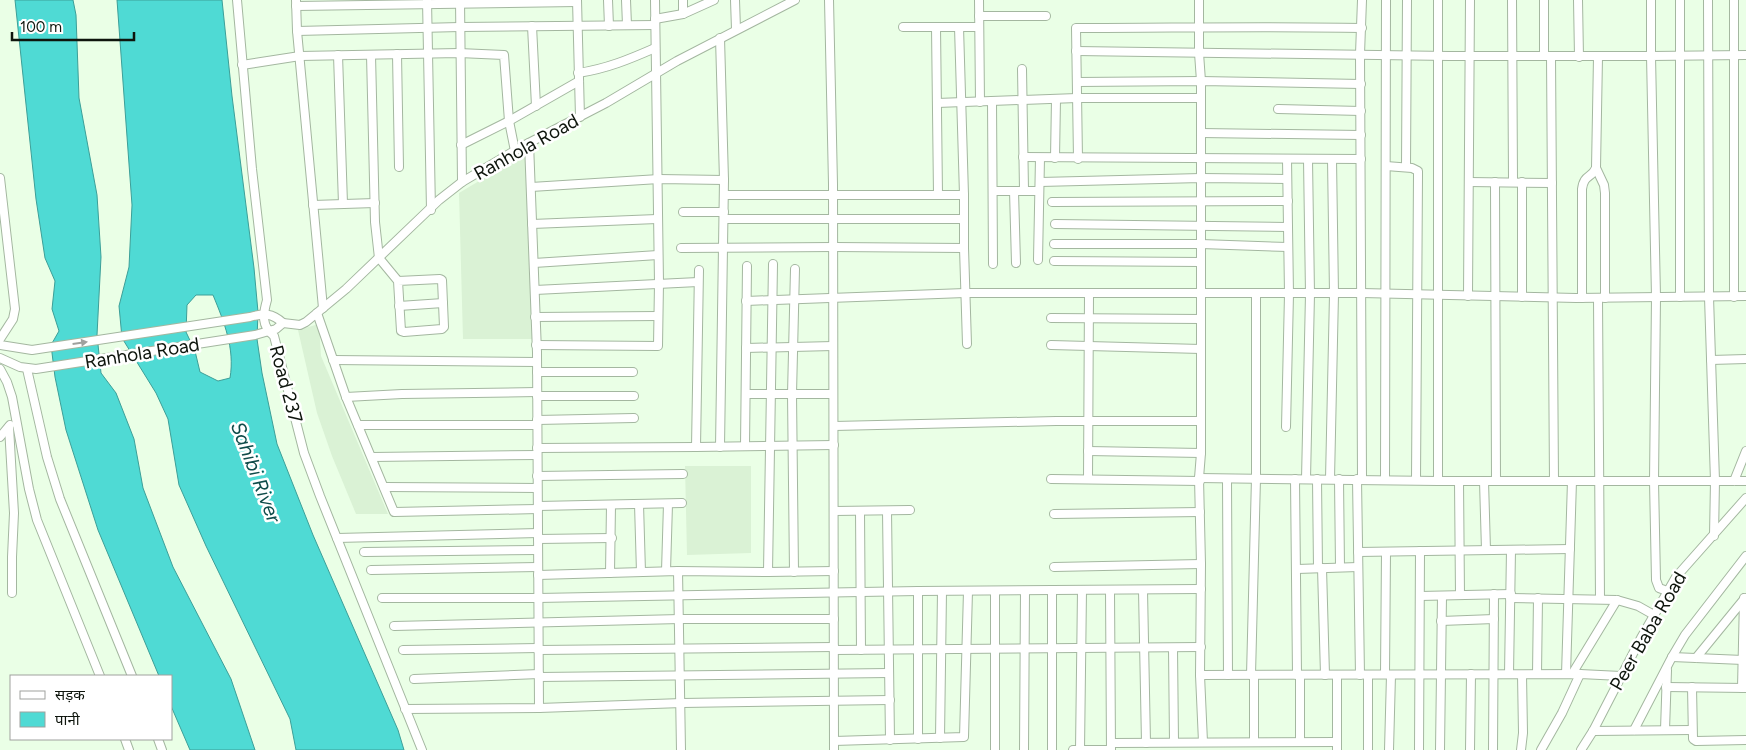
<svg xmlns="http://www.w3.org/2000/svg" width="1746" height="750" font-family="Figtree,'Noto Sans Devanagari',sans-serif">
	<rect width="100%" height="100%" fill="#eaffe6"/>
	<g fill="#daf2d5">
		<path d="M529 151 534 339H463L459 193Z"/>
		<path d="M319 324 321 356 388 514H356L332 456 317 413 298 330Z"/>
		<path d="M685 466H751V553L687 555Z"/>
	</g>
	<g fill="#4fdad4" stroke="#3c9f98" fill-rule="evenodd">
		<path d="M15 0H73L76 15 79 98 97 195 101 257 97 335 101 373 116 393 134 439 143 488 173 567 231 679 255 750H190L171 706V676H159L98 530 66 430 55 377 51 345 59 331 52 309 55 281 45 258 36 199Z"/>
		<path d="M117 0H222L232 96 254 268 258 312 257 339 262 373 277 444 313 535 398 730 404 750H296L290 719 206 546 179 485 168 419 156 393 122 338 119 306 129 267 132 205ZM196 295H213C224 322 235 348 230 378L218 381 200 372 195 351 186 332 187 305Z"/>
	</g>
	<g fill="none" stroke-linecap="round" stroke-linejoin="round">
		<g stroke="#a4b7a0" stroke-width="10">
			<g id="minor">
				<path d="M237 0 252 169 267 300C263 314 261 326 274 336L304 453 320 496 422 750"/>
				<path d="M296 0 297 31 323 308"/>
				<path d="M427 0 431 210"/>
				<path d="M460 0 462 182"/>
				<path d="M577 0 580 117"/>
				<path d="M608 0 609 26"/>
				<path d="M626 0 627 25"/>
				<path d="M683 0V14"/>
				<path d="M735 0 736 29"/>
				<path d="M829 0 833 184 834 750"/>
				<path d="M979 0 980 102"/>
				<path d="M1199 0V53L1201 81V453L1199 478 1201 564 1200 675 1203 742"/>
				<path d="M1362 0 1360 54 1362 479"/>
				<path d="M1438 0V481"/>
				<path d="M1512 0 1513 182"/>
				<path d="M1578 0 1579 57"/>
				<path d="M1680 0V297"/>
				<path d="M1708 0 1709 297 1715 481 1714 536"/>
				<path d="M296 6 577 2"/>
				<path d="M979 16H1046"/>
				<path d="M655 19 683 14 714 0"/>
				<path d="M532 26 536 106"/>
				<path d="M903 27H979"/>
				<path d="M936 27 938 195"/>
				<path d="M959 27 964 195V248L967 344"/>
				<path d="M297 31 460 27 655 25"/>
				<path d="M1076 51 1449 56H1651V0"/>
				<path d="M397 54 399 167"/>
				<path d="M338 55 343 204"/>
				<path d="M371 55 375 222 379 258 398 281 401 331 404 332 442 329 444 327 442 280 440 279 398 281"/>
				<path d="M1544 56V0"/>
				<path d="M1551 56 1554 481"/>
				<path d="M242 65 300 56 459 53 504 55 509 121 515 151"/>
				<path d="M1022 69 1024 190"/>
				<path d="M578 73C606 69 630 59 655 48"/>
				<path d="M1077 82 1201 81 1361 84"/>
				<path d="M992 101 993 264"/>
				<path d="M937 103 1077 98H1201"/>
				<path d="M1278 109 1361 111"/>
				<path d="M1201 133 1361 135"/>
				<path d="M461 145 509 121 579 81"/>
				<path d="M1023 157 1361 159"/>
				<path d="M1055 158 1056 99"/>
				<path d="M1078 159 1076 28C1172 28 1267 26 1362 28"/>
				<path d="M1386 166 1412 168 1418 171V175L1416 480"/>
				<path d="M1406 167 1407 0"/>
				<path d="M1596 168 1604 185 1605 193V298"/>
				<path d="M0 178 15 309 13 319 0 339"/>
				<path d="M1040 182 1201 178 1287 179"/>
				<path d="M1469 182 1552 183"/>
				<path d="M1495 182 1496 481"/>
				<path d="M1522 182V297"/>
				<path d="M531 187 659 179 724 180"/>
				<path d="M993 191H1039"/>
				<path d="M1014 191 1016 263"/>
				<path d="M724 195H964"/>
				<path d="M1052 202 1288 201"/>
				<path d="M313 205 375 203"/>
				<path d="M683 212H724"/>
				<path d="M724 219H964"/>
				<path d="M532 224 657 219"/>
				<path d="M1055 224 1288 227"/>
				<path d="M1054 244H1201L1288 247"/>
				<path d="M681 248 834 247 964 248"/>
				<path d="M1038 260 1040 158"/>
				<path d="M1054 261 1201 262"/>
				<path d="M534 263 658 255"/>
				<path d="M535 290 698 282"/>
				<path d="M1468 296 1470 0"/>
				<path d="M1734 297V0"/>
				<path d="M1582 298V189C1584 174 1591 179 1596 168L1598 57"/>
				<path d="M1598 298 1600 599"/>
				<path d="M746 301 965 293H1362L1576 298 1746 296"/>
				<path d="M399 306 443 303"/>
				<path d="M317 313 346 397 394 512 538 509"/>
				<path d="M535 317 658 316"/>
				<path d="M1051 318 1201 319"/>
				<path d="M283 323 300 325 306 322 346 289 439 200 462 182 521 147 606 103 677 61 795 0"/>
				<path d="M0 345 32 350 250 317C264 313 272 313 283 323L276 329 255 335 36 369 20 367 0 358"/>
				<path d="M536 345 658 346 659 283 655 0"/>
				<path d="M1051 345 1201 349"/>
				<path d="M746 348 833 346"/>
				<path d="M333 360 537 362"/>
				<path d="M1711 360 1746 359"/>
				<path d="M0 369 7 382 12 397 29 489 37 520 100 676"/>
				<path d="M27 369 47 457 60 499 132 676"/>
				<path d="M537 372H633"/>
				<path d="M746 394H833"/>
				<path d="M537 396H634"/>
				<path d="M346 397 402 394 537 392"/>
				<path d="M537 420 634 418"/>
				<path d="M358 425H537"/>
				<path d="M834 426 1056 421H1201"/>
				<path d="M9 427 14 513 12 557V593"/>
				<path d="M1286 427 1289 294 1287 159"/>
				<path d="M0 437 10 425"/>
				<path d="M745 446 747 266"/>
				<path d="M696 447 699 270"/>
				<path d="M720 447 724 180 720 38"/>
				<path d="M537 448 696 447 834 445"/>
				<path d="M1088 451 1201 453"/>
				<path d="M372 457 537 455"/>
				<path d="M537 476 683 474"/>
				<path d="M1199 478 1438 481H1746"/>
				<path d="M1051 479 1200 481"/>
				<path d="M1088 479 1089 294"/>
				<path d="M1227 479 1228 675"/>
				<path d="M1295 479 1297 675"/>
				<path d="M1306 479 1310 294 1308 159"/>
				<path d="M1317 479 1318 568"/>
				<path d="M1330 479 1334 294 1332 159"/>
				<path d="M1339 479 1340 567"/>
				<path d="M1357 479 1360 675"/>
				<path d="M1385 479 1386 0"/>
				<path d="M1459 481 1460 595"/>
				<path d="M1484 481 1486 550"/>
				<path d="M1734 481 1746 451"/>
				<path d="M384 487 537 488"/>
				<path d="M639 504 641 572"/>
				<path d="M538 506 682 503"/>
				<path d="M834 511 910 510"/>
				<path d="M860 511 861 650"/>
				<path d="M887 511 890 740"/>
				<path d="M1054 514 1200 512"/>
				<path d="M337 538 538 533"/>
				<path d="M538 539 612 538"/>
				<path d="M364 552 538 550"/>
				<path d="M1358 552 1570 549"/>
				<path d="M1054 567 1201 564"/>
				<path d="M1322 568 1325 675"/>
				<path d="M1297 569 1358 567"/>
				<path d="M371 570 538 567"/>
				<path d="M666 571 668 504"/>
				<path d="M678 571 681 750"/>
				<path d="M768 572 773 264"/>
				<path d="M794 572 792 394 795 269"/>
				<path d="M610 573 611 505"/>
				<path d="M538 575 678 571 768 572 834 571"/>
				<path d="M1052 590V750"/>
				<path d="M1110 590 1111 750"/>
				<path d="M1143 590 1146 743"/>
				<path d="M918 591V739"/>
				<path d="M1667 591 1659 588 1656 580 1654 481 1656 297 1651 56 1746 55"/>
				<path d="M1420 596 1511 594"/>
				<path d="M382 598H538L918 591 1201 589"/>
				<path d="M1510 598 1617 600 1638 606 1654 615"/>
				<path d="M1441 621 1494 619"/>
				<path d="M394 626 680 619H834"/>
				<path d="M1173 648 1174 742"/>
				<path d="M403 650 538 648"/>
				<path d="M538 650 834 647"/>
				<path d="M834 650 1201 647"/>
				<path d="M1672 657 1743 660"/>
				<path d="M1696 658 1745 598"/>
				<path d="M1385 674 1386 552"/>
				<path d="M1509 674 1511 550"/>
				<path d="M1537 674 1538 598"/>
				<path d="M1566 674 1572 481"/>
				<path d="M1572 674 1617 600"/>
				<path d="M1200 675 1580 674 1621 676"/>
				<path d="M1251 675 1256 478V294"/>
				<path d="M1300 675V742"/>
				<path d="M1368 675V750"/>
				<path d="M539 677 889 673"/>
				<path d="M414 679 539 674"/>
				<path d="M1666 687 1746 688"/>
				<path d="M1692 687 1693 739 1696 741 1746 740"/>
				<path d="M1742 688 1744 598"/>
				<path d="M539 708 682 703 890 700"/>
				<path d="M405 709 539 708 537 352 529 143"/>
				<path d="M1634 730 1672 657 1685 635 1746 556"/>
				<path d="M1665 730 1667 670"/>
				<path d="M1593 731 1692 730"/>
				<path d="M940 738 942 591"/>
				<path d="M125 739 129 750"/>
				<path d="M158 739 162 750"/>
				<path d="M834 741 964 737 968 591"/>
				<path d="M1254 742V675"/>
				<path d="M1112 743 1337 742"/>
				<path d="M995 750V591"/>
				<path d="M1024 750 1025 591"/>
				<path d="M1073 750H1111"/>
				<path d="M1080 750 1082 590"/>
				<path d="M1337 750V675"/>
				<path d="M1389 750 1391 675"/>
				<path d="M1419 750 1420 551"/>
				<path d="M1440 750 1442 596"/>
				<path d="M1470 750 1471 674"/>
				<path d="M1493 750 1494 594"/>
				<path d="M1521 750 1523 733 1522 675"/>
				<path d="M1541 750 1562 713 1580 674"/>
				<path d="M1581 750 1593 731 1641 638 1676 577 1746 498"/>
			</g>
		</g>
		<use href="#minor" stroke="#fff" stroke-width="8"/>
	</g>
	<defs><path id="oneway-solid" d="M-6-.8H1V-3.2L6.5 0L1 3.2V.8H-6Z" transform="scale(1.25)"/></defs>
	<use fill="#9fa19e" href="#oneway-solid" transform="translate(80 343) rotate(-8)"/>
	<g text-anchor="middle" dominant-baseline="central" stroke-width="5" stroke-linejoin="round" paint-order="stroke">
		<g font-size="19" fill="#0e150d" stroke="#fff">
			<text transform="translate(526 147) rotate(-29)">Ranhola Road</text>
			<text transform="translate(142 353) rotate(-9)">Ranhola Road</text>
			<text transform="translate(286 384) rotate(75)">Road 237</text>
			<text transform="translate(1648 631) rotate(-60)">Peer Baba Road</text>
		</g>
		<g font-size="20" font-style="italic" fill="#0f4c4a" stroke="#fff">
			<text transform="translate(256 472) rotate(69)">Sahibi River</text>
		</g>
	</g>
	<rect x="10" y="675" width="162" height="65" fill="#ffffff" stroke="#9fa19e"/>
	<rect x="20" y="691" width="25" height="8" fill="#ffffff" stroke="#9fa19e"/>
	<text x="55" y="700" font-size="15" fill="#0e150d">सड़क</text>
	<rect x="20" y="712" width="25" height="15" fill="#4fdad4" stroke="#9fa19e"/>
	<text x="55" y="725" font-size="15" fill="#0e150d">पानी</text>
	<path d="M12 32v8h122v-8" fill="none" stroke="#0e150d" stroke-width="2.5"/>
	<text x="20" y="32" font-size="15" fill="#0e150d" stroke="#ffffff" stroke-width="4" paint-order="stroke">100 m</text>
</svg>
